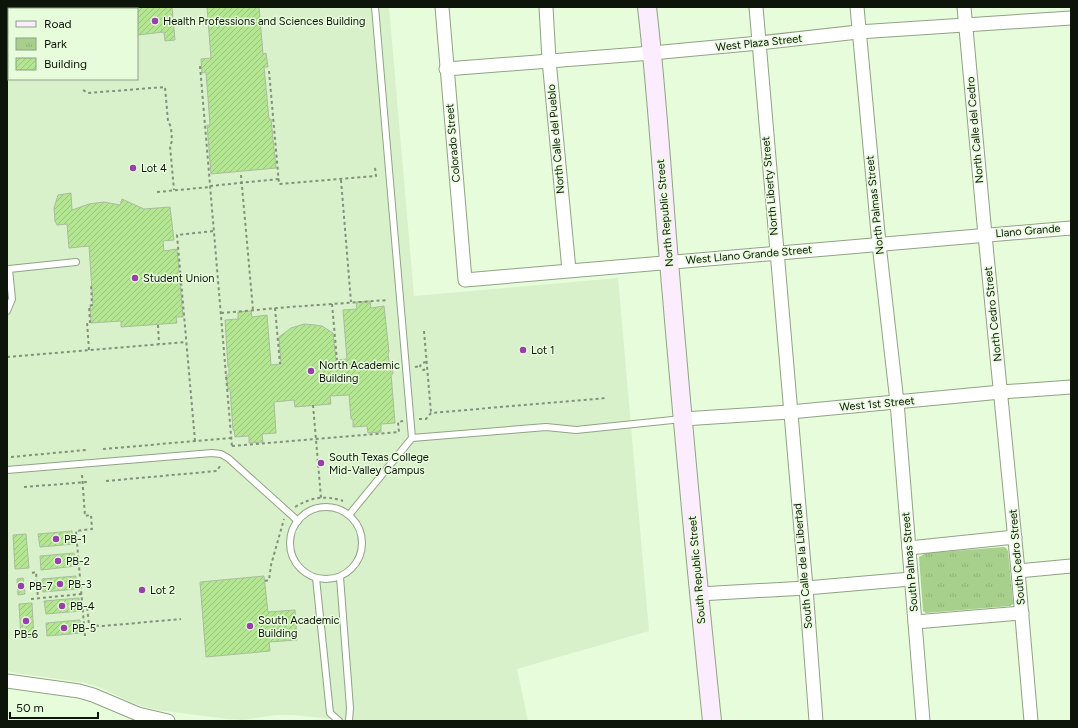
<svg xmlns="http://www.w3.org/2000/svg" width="1078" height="728" font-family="Figtree,sans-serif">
	<defs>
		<pattern id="park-tufts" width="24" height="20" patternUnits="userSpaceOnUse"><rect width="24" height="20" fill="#a7d08c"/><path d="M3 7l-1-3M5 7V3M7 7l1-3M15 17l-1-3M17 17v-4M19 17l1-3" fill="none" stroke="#8fb277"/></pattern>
		<pattern id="building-hatch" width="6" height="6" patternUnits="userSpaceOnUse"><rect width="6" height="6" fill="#b4e593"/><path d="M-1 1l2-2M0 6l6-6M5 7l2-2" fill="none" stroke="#9ac47d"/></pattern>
	</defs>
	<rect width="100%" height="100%" fill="#e7fcdb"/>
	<path fill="#d9f1ca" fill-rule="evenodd" d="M7 7H389L414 296 618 278 649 631 517 669 528 721H351L293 715H276L243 720 228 719 157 710 145 707 131 702 99 687 86 683 10 672 7 670ZM9 9H137V79H9Z"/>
	<path fill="url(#park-tufts)" d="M1004 547 1006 548 1008 551 1013 601V604L1010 606 926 613 923 611 919 557 926 553Z"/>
	<g fill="url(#building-hatch)" stroke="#aabd9d">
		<path d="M7 7H51L52 9H9V35H7Z"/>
		<path d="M90 7H172L175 40 165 41 164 32 137 35V9H91Z"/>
		<path d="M207 7H259L263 54 266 53 268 67H264L269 119H271L276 168 211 174 207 125H210L206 72 202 73 201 59 211 58Z"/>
		<path d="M71 193 72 210 89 204 104 202 120 205 122 199 144 209 170 207 174 240 163 241 164 251 177 249 183 317H176L177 323 121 327V321L91 323 90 306 93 305 89 246 69 248 67 224 57 225 55 221 54 208 58 195Z"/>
		<path d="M370 301 371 308 384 306 389 352 388 353 389 362 392 361 393 374H391L395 423 381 424V432L368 433 367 426 353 427V419H351L349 395 330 396 331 404 295 407 294 400 274 402 276 433 262 434 263 442 249 443V436L235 437 234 430H233L230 389H228L226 375H229V367H228L225 320 238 319V312L251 311 252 317 267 315 271 365 281 364 279 337 291 328 304 324 315 325 322 326 333 333 336 360 347 359 343 310 357 309 356 302Z"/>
		<path d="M72 531 74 544 40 547 38 534Z"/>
		<path d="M26 534 29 568 15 569 13 535Z"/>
		<path d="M74 553 76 566 41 570 40 556Z"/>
		<path d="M76 576 78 589 43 592 42 579Z"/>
		<path d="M264 576 268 612 295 610 297 640 269 642 270 651 206 657 200 582Z"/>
		<path d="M23 578 25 594 18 595 17 579Z"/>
		<path d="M79 598 80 611 46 614 44 601Z"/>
		<path d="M32 603 34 637 21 638 19 604Z"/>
		<path d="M80 620 82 633 47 636 46 623Z"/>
	</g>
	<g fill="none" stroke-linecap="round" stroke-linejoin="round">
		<g stroke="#90a384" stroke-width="8">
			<g id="lane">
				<path d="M72 7V9"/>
				<path d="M7 311 12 299 9 269 76 262"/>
				<path d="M412 438 546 427 576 430 682 419"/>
				<path d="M7 470 212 453 221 454 228 458 298 521"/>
				<circle cx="326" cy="543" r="36"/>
				<path d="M349 515 412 438 375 7"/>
				<path d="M340 577 350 708 349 721"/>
				<path d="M316 578 330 713 339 721"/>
			</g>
		</g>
		<g stroke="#90a384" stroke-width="15">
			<g id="street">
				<path d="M442 7 465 280 1071 228"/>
				<path d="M546 7 549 60 569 270"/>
				<path d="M756 7 806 588 816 721"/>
				<path d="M857 7 879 244 897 402 923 721"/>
				<path d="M964 7 985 235 1018 571 1031 721"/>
				<path d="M446 69 652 53 759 43 858 32 1071 18"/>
				<path d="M683 419 790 412 1001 392 1071 387"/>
				<path d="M909 548 1015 537"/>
				<path d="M1018 571 1071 566"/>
				<path d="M699 594 806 588 911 579"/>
				<path d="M915 622 1022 613"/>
				<path d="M7 681 79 691 93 695 138 714 168 721"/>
			</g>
		</g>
		<g stroke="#90a384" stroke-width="20">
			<path id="secondary" d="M647 7C657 92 662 177 669 262 682 415 696 568 712 721"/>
		</g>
		<g stroke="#82917a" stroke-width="2" stroke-dasharray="3 3" stroke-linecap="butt">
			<path d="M7 65H9"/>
			<path d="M200 66 232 447"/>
			<path d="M269 71 279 184 376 176 375 167"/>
			<path d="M83 90 88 93 165 87 168 121 171 127 172 141 170 146 174 190"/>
			<path d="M241 175 253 310"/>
			<path d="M341 180 351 302"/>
			<path d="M210 186 279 179"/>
			<path d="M157 192 210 187"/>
			<path d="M332 304 337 360"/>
			<path d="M275 308 280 364"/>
			<path d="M221 313 290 307 388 300"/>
			<path d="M158 325 159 344"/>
			<path d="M424 331 431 413"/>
			<path d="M89 350 87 322H90L89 306 92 305 91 284"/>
			<path d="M7 357 186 342"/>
			<path d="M426 362 422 363 420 366 423 370 427 369"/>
			<path d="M415 367 420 366"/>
			<path d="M313 405 321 498"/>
			<path d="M419 419H426L431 413 606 398"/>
			<path d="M195 441 177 235 214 231"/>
			<path d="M232 446 399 432 398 422 403 421"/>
			<path d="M103 449 231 438"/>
			<path d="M11 457 86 450"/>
			<path d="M82 475 85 516 91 515 92 529 76 531 85 636"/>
			<path d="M106 481 217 471 220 466"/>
			<path d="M24 487 88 482"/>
			<path d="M295 507C312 497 325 495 343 501"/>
			<path d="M32 573 36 572 38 598"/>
			<path d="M265 581 269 580 271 565 284 519"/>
			<path d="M31 599 82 594"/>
			<path d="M83 606H87L89 625 103 626 181 619"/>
		</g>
		<use href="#lane" stroke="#fff" stroke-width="6"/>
		<use href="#street" stroke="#fff" stroke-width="13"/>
		<use href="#secondary" stroke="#fbedfe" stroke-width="18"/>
	</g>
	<g fill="#993faa" stroke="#e7fcdb" stroke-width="1.5">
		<circle cx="155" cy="21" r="4"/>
		<circle cx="133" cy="168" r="4"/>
		<circle cx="135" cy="278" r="4"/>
		<circle cx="523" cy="350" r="4"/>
		<circle cx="311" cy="371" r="4"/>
		<circle cx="321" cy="463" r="4"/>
		<circle cx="56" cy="539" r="4"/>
		<circle cx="58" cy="561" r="4"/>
		<circle cx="60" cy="584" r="4"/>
		<circle cx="21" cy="586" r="4"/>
		<circle cx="142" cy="590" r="4"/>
		<circle cx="62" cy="606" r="4"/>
		<circle cx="26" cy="621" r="4"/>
		<circle cx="250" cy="626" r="4"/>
		<circle cx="64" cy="628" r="4"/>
	</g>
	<g text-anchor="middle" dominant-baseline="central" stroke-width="3" stroke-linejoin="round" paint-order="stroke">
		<g font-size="11" fill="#0d1409" stroke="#e7fcdb" text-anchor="start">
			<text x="163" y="21">Health Professions and Sciences Building</text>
			<text x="141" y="168">Lot 4</text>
			<text x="143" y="278">Student Union</text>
			<text x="531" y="350">Lot 1</text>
			<text x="319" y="365">North Academic<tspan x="319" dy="13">Building</tspan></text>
			<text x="329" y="457">South Texas College<tspan x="329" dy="13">Mid-Valley Campus</tspan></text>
			<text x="64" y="539">PB-1</text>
			<text x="66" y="561">PB-2</text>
			<text x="68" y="584">PB-3</text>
			<text x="29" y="586">PB-7</text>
			<text x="150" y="590">Lot 2</text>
			<text x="70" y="606">PB-4</text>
			<text x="258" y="620">South Academic<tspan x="258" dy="13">Building</tspan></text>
			<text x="72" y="628">PB-5</text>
			<text x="26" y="634" text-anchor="middle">PB-6</text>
		</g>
		<g font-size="11" fill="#0d1409" stroke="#e7fcdb">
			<text transform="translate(759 43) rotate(-6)">West Plaza Street</text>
			<text transform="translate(975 130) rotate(-95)">North Calle del Cedro</text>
			<text transform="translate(556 139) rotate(-95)">North Calle del Pueblo</text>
			<text transform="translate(453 143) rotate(-95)">Colorado Street</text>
			<text transform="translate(770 186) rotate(-95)">North Liberty Street</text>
			<text transform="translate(875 205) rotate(-96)">North Palmas Street</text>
			<text transform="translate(665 213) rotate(-95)">North Republic Street</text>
			<text transform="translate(1028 231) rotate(-5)">Llano Grande</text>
			<text transform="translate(749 255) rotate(-5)">West Llano Grande Street</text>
			<text transform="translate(993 314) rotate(-96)">North Cedro Street</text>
			<text transform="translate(877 404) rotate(-5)">West 1st Street</text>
			<text transform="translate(1017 557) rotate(-95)">South Cedro Street</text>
			<text transform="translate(910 562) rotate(-95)">South Palmas Street</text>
			<text transform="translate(803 566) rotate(-95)">South Calle de la Libertad</text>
			<text transform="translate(697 570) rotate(-95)">South Republic Street</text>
		</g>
	</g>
	<rect width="1078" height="728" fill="none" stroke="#0d1409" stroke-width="16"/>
	<rect x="8" y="8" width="130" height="72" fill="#e7fcdb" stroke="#909f87"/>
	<rect x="16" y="21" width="20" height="6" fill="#fbedfe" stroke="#909f87"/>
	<text x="44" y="28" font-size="12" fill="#0d1409">Road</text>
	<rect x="16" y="38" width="20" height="12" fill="url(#park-tufts)" stroke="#909f87"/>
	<text x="44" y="48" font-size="12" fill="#0d1409">Park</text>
	<rect x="16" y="58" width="20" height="12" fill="url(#building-hatch)" stroke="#909f87"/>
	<text x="44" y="68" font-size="12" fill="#0d1409">Building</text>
	<path d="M10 712v6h88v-6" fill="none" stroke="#0d1409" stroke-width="2"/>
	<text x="16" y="712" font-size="12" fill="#0d1409" stroke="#e7fcdb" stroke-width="3" paint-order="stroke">50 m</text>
</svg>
